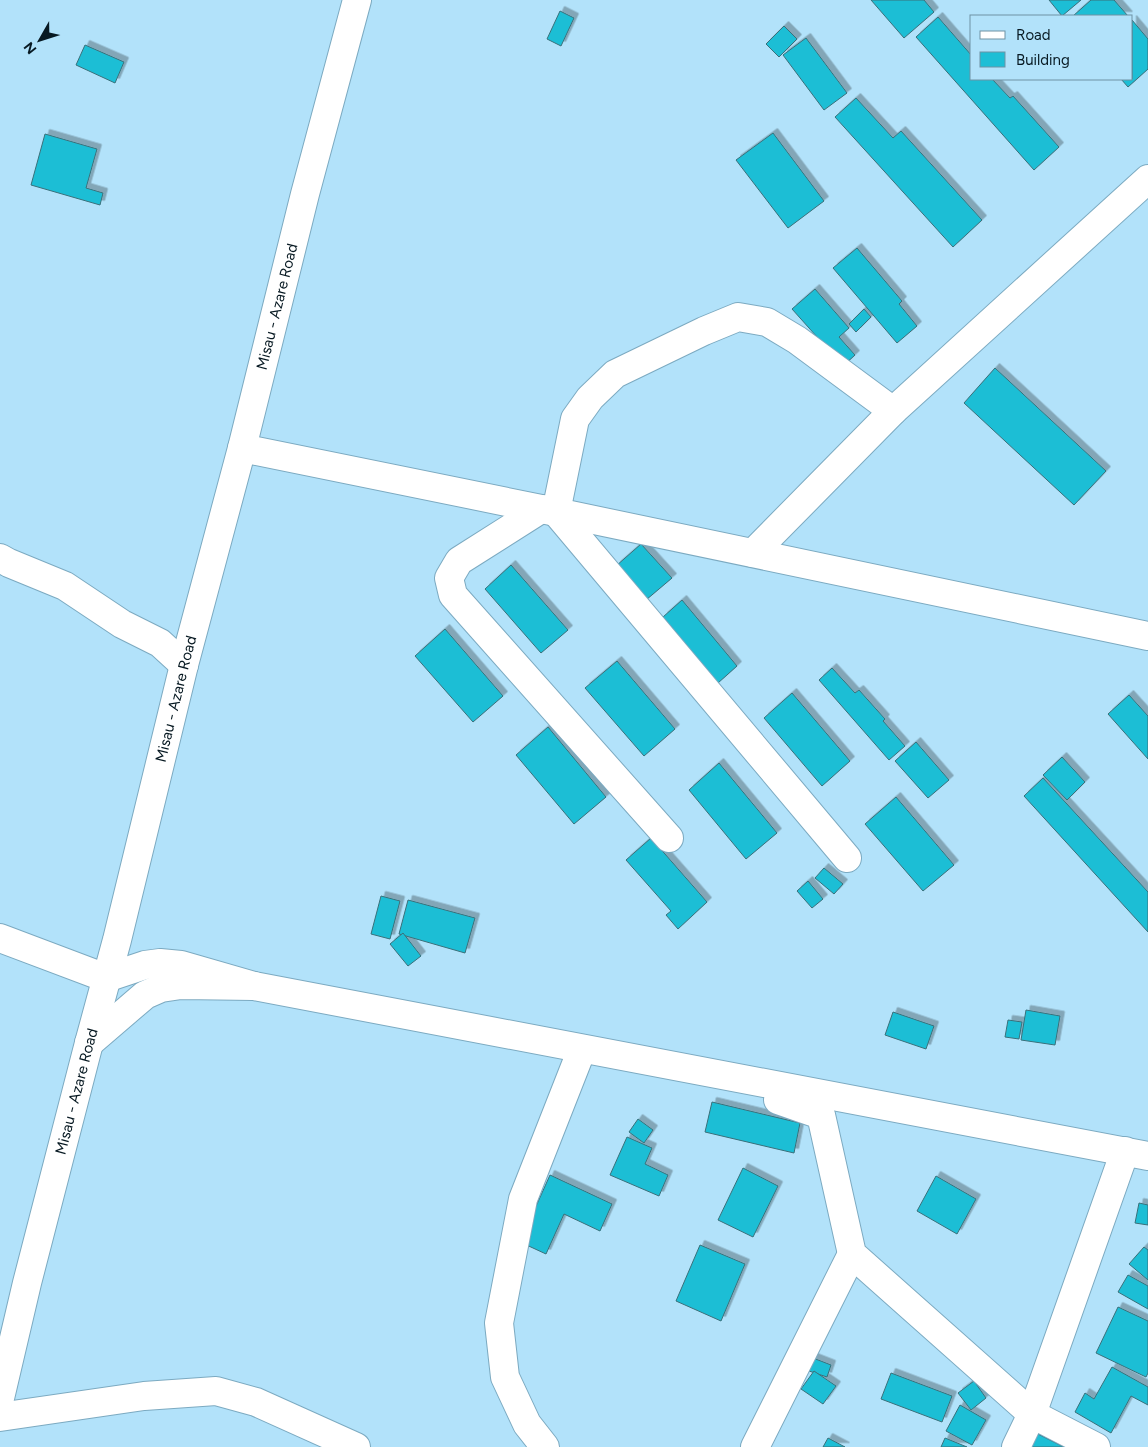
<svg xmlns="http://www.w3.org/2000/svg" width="1148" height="1447" font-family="Figtree,sans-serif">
	<defs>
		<filter id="shadow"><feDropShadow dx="4.5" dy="-4.5" stdDeviation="0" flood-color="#0004"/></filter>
	</defs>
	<rect width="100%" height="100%" fill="#b2e2fa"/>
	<g fill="#1ebed5" stroke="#39707a" filter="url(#shadow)">
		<path d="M871 0H924L934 12 904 38Z"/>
		<path d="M1049 0H1081L1062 16Z"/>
		<path d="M1091 0H1114L1128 16H1073Z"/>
		<path d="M560 11 574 18 561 46 547 39Z"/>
		<path d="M938 17 972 56V79H992L1010 98 1013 96 1059 147 1034 170 916 37Z"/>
		<path d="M1132 20 1148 39V69L1128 87 1121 79H1132Z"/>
		<path d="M784 26 797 39 779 57 766 44Z"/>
		<path d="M806 38 847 93 824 110 783 55Z"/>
		<path d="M85 45 124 62 115 83 76 65Z"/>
		<path d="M856 98 893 138 901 131 982 220 953 247 835 117Z"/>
		<path d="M773 133 824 201 788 228 736 160Z"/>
		<path d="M45 134 97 149 86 188 103 193 100 205 31 185Z"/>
		<path d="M857 248 902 301 899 304 917 326 897 343 833 268Z"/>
		<path d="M815 289 849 328 839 337 855 355 843 366 792 309Z"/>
		<path d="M864 309 871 317 856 332 849 324Z"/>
		<path d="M995 368 1106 471 1074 505 964 403Z"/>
		<path d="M641 544 672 578 646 600 616 566Z"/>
		<path d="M511 565 568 630 541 653 485 589Z"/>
		<path d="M682 600 737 666 718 683 663 617Z"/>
		<path d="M445 629 503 696 473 722 415 656Z"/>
		<path d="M617 661 675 729 644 756 585 688Z"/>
		<path d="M832 668 855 693 859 690 885 719 883 721 905 746 889 760 819 680Z"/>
		<path d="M792 693 850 761 822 786 764 718Z"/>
		<path d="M1129 695 1148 716V759L1108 714Z"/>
		<path d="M548 727 606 797 574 824 516 755Z"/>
		<path d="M916 742 949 780 928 798 895 761Z"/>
		<path d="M1062 757 1085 782 1067 800 1043 775Z"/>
		<path d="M719 763 777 833 746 859 689 790Z"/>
		<path d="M1043 778 1148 892V932L1024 796Z"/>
		<path d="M896 797 954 865 923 891 865 824Z"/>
		<path d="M651 838 707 902 678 929 666 915 671 911 626 860Z"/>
		<path d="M824 868 843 884 834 894 815 878Z"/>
		<path d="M808 881 823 899 812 908 797 891Z"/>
		<path d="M381 896 400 901 390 939 371 934Z"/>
		<path d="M408 900 475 918 465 953 399 934Z"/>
		<path d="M403 933 421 956 408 966 390 944Z"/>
		<path d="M1026 1010 1060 1016 1055 1045 1021 1040Z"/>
		<path d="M893 1012 934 1026 926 1049 885 1035Z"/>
		<path d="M1008 1020 1022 1022 1019 1039 1005 1037Z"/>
		<path d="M712 1102 800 1123 794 1153 705 1132Z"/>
		<path d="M638 1119 653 1130 644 1143 629 1132Z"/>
		<path d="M627 1137 652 1148 645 1164 668 1175 659 1196 610 1175Z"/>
		<path d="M743 1168 778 1186 753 1237 718 1220Z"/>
		<path d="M550 1175 612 1204 600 1231 564 1214 546 1254 520 1242Z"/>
		<path d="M936 1176 976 1199 957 1234 917 1211Z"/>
		<path d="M1139 1203 1148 1205V1225L1135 1223Z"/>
		<path d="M700 1245 745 1264 721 1321 676 1301Z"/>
		<path d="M1144 1247 1148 1250V1280L1129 1264Z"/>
		<path d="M1128 1275 1148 1286V1309L1118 1292Z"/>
		<path d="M1118 1307 1148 1321V1373L1146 1377 1096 1353Z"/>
		<path d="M813 1358 831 1365 827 1377 809 1371Z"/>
		<path d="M1112 1367 1148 1387V1405L1131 1396 1111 1433 1075 1412 1085 1393 1094 1399Z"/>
		<path d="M814 1371 836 1386 823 1404 801 1389Z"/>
		<path d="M891 1373 952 1396 942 1422 881 1399Z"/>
		<path d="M974 1381 986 1398 971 1410 958 1393Z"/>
		<path d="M960 1405 986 1420 972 1445 946 1431Z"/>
		<path d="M1034 1432 1064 1447H1027Z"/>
		<path d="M828 1438 845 1447H823Z"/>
		<path d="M945 1438 967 1447H941Z"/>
	</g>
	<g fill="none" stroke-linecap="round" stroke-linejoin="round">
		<g stroke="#7caac1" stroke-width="30">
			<g id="minor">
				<path d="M893 411 1148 179"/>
				<path d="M242 448 556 512 1148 636"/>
				<path d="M541 509 459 561 449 578 453 595 669 838"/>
				<path d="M753 553 893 411 797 340 767 322 738 317 704 331 615 374 590 398 575 419 556 512 847 858"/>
				<path d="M0 558 9 563 65 586 122 624 160 643 184 665"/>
				<path d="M0 938 106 978 145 965 160 963 181 965 254 986 1148 1156"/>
				<path d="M778 1100 821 1115 852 1254 1032 1414 1096 1447"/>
				<path d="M0 1417 144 1396 216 1391 256 1402 356 1447"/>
				<path d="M545 1447 527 1424 505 1377 499 1323 523 1199 582 1049"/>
				<path d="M755 1447 852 1254"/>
				<path d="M1016 1447 1032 1414 1125 1151"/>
			</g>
		</g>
		<g stroke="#7caac1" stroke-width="30">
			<g id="major">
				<path d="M89 1043 145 995 161 988 181 985 254 986"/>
				<path id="s1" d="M0 1398 27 1283 89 1043 117 940 184 665 242 448 305 194 357 0"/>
			</g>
		</g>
		<use href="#minor" stroke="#fff" stroke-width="28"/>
		<use href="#major" stroke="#fff" stroke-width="28"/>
	</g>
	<g text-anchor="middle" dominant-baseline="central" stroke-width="4" stroke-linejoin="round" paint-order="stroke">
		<g font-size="15" fill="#071922" stroke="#b2e2fa">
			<text stroke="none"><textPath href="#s1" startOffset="1126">Misau - Azare Road</textPath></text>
			<text stroke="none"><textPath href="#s1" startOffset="721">Misau - Azare Road</textPath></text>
			<text stroke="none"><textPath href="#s1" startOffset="316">Misau - Azare Road</textPath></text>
		</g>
	</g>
	<rect x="970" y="15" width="162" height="65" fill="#b2e2fa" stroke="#6e92a4"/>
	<rect x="980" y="31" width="25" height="8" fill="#ffffff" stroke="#6e92a4"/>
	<text x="1016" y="40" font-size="15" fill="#071922">Road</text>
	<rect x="980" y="52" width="25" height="15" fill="#1ebed5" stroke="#6e92a4"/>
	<text x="1016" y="65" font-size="15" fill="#071922">Building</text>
	<g transform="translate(40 40) rotate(231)" stroke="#b2e2fa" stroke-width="4" paint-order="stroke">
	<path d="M0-4L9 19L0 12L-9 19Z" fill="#071922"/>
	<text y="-8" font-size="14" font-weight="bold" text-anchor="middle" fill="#071922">N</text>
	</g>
</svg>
